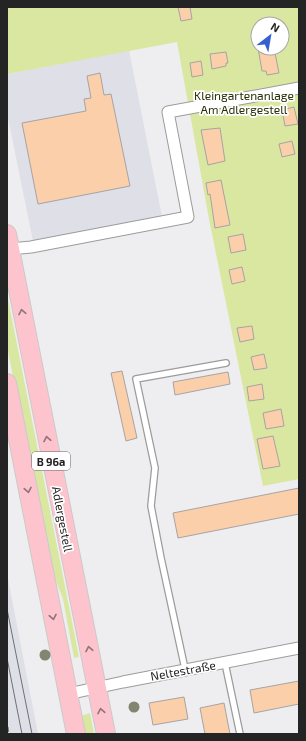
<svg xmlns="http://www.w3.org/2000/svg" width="306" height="741" font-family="'Exo 2',sans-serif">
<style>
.built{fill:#dedfe7}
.green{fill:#d9e7a0;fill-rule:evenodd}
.building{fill:#fccfab;stroke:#a5a4a4}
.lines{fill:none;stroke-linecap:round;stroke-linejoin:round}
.lane-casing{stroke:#9c9c9d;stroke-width:8}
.street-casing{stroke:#9c9c9d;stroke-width:13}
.primary-casing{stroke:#cacacb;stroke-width:20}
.lane{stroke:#fff;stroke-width:5.5}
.street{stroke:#fff;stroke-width:11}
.primary{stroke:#fdc4cd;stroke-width:18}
.tram{stroke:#717172;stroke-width:1}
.rail{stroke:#717172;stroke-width:3;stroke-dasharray:5 5;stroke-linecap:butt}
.tree{fill:#828570}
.oneway{stroke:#907479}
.labels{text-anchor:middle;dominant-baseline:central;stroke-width:3.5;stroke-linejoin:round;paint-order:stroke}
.shield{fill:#fff;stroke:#666;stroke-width:1}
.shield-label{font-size:11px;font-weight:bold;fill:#242425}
.park-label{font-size:12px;fill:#292f08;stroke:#fff}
.street-label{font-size:12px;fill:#242425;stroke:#fff}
</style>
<rect width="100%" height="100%" fill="#eeeef0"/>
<!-- built -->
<g class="built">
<path d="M129,50L162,217L33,241L7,113V74Z"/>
<path d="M7,574L38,734H7Z"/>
</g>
<!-- green -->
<g class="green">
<path d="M7,7H299V479L263,486L209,219L177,42L7,74ZM258,24H282V48H258Z"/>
<path d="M7,294L79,657L74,658L63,599L53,573L47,547L7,346Z"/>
<path d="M90,713L94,734H84L81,716Z"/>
</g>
<!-- building -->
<g class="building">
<path d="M178,7H190L192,19L181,21Z"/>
<path d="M258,48H274L279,73L267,75L266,71H262Z"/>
<path d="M226,52L228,63H226V66L212,69L210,54Z"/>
<path d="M201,61L203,75L192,77L190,63Z"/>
<path d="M100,73L104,95L111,94L130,186L38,204L22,123L86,111L84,99L91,98L87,76Z"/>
<path d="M294,107L298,124L285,126L282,110Z"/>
<path d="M220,128L225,161L208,165L201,130Z"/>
<path d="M292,141L295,154L282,157L279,144Z"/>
<path d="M221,180L230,225L215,228L210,194L208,195L206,183Z"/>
<path d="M243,234L246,250L231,253L228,237Z"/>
<path d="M242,267L245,281L232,284L229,270Z"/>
<path d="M252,326L254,339L240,342L237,328Z"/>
<path d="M264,354L267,368L254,370L251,357Z"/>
<path d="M122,371L137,438L126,441L111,373Z"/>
<path d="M228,372L230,384L175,395L173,382Z"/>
<path d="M262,384L264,399L249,401L247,387Z"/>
<path d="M281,409L284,426L266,429L263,413Z"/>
<path d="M273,436L280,466L263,469L257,439Z"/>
<path d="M299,488V514L178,538L173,513Z"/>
<path d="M299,681V704L254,713L250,690Z"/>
<path d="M184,697L188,719L153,725L149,703Z"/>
<path d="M224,703L230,734H205L200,708Z"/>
</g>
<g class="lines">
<!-- lane casing -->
<g class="lane-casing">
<g id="lane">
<path d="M225,663L240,734"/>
<path d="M185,669L161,558L151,506L155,468L136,379L226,363"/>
</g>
</g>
<!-- street casing -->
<g class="street-casing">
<g id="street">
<path d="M10,249L31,247L188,217L168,112L299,88"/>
<path d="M68,694L123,682L299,648"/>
</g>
</g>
<!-- primary casing -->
<g class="primary-casing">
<g id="primary">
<path d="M7,234L106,734"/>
<path d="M7,383L76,734"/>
</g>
</g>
<!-- lane -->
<use href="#lane" class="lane"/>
<!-- street -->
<use href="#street" class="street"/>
<!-- primary -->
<use href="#primary" class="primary"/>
<!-- tram -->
<g class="tram">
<path d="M7,609L32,734"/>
<path d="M7,658L22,734"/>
</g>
<!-- rail -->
<path class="rail" d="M7,727L8,734"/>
</g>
<!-- trees -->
<g class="tree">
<circle cx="45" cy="655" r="5.5"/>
<circle cx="134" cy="707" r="5.5"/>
</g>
<!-- one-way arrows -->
<defs><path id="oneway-chevron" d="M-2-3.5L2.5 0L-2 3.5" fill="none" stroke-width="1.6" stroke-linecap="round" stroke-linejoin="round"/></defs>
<g class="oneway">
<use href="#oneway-chevron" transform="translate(22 312) rotate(-101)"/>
<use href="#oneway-chevron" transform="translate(47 439) rotate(-101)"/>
<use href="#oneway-chevron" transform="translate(28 490) rotate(79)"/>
<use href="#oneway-chevron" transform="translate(53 617) rotate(79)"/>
<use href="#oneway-chevron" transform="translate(89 649) rotate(-101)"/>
<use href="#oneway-chevron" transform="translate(101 711) rotate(-101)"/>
</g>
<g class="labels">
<!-- shield labels -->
<rect class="shield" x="32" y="452" width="38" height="18" rx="3"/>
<g class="shield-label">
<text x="51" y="461">B 96a</text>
</g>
<!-- park labels -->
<g class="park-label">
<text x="244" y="95">Kleingartenanlage<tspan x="244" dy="14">Am Adlergestell</tspan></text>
</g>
<!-- street labels -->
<g class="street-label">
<text transform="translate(63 519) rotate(79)">Adlergestell</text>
<text transform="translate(183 670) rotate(-10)">Neltestraße</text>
</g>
</g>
<!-- border -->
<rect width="306" height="741" fill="none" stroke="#242425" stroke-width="16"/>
<!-- north arrow -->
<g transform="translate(270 36) rotate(31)"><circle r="19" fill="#ffffff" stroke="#a7a7a8"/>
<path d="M0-3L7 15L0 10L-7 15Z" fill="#3660d0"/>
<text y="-6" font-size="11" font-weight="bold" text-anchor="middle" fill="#242425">N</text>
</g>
</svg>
